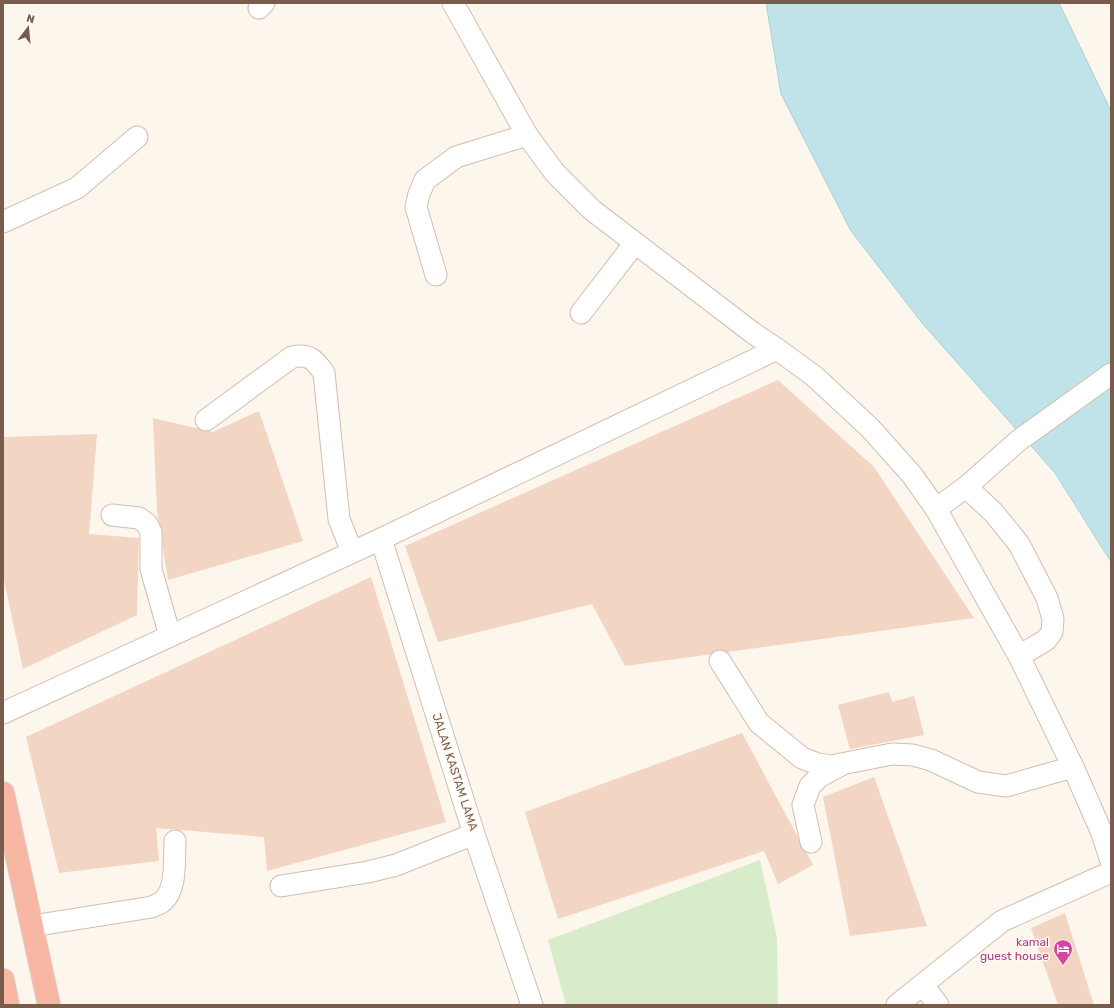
<svg xmlns="http://www.w3.org/2000/svg" width="1114" height="1008" font-family="Rubik,sans-serif">
<style>
.green{fill:#d8ecc9}
.water{fill:#bfe3e8;stroke:#a5d3da}
.building{fill:#f3d5c3}
.lines{fill:none;stroke-linecap:round;stroke-linejoin:round}
.minor-casing{stroke:#d1beb0;stroke-width:23}
.highway-casing{stroke:#dad1cd;stroke-width:24}
.minor{stroke:#fff;stroke-width:21}
.highway{stroke:#f7b7a3;stroke-width:22}
.labels{text-anchor:middle;dominant-baseline:central;stroke-width:3;stroke-linejoin:round;paint-order:stroke}
.street-label{font-size:12px;fill:#7a5c4d;stroke:#fffaf3}
.hotel-label{font-size:12px;fill:#b23c85;stroke:#fffaf3;text-anchor:end}
</style>
<rect width="100%" height="100%" fill="#fdf6ec"/>
<!-- green -->
<path class="green" d="M760,860L777,938L778,1005H566L548,940Z"/>
<!-- water -->
<path class="water" d="M766,3H1059L1111,111V562L1055,473L922,323L851,231L781,94Z"/>
<!-- building -->
<g class="building">
<path d="M778,380L874,467L974,618L625,666L592,604L438,642L405,546Z"/>
<path d="M259,411L303,541L168,580L157,511L153,418L213,432Z"/>
<path d="M97,434L89,534L139,538L137,615L23,669L3,576V437Z"/>
<path d="M371,577L446,822L267,871L264,837L156,828L159,861L59,873L26,737Z"/>
<path d="M889,692L892,702L914,696L924,735L850,749L838,705Z"/>
<path d="M742,733L813,865L778,884L764,851L558,919L525,812Z"/>
<path d="M874,777L927,926L850,936L823,797Z"/>
<path d="M1065,913L1094,1005H1058L1031,928Z"/>
</g>
<g class="lines">
<!-- minor casing -->
<g class="minor-casing">
<g id="minor">
<path d="M453,3L527,135L555,173L592,210L753,333L777,349L814,376L870,428L912,475L936,509L1019,656L1073,767L1102,833L1111,861"/>
<path d="M259,8L264,3"/>
<path d="M3,222L77,188L137,137"/>
<path d="M436,275L416,207L419,194L425,180L456,157L527,135"/>
<path d="M581,313L635,243"/>
<path d="M206,420L292,357C309,353 315,360 324,373L339,519L352,552"/>
<path d="M966,487L993,512L1019,544L1047,598L1053,619L1052,632L1046,640L1019,656"/>
<path d="M936,509L966,487L1018,441L1111,374"/>
<path d="M112,515L139,518L147,524L151,532V569L170,636"/>
<path d="M381,539L474,834L532,1005"/>
<path d="M720,661L759,723L802,758L818,764L831,766L892,754L913,755L931,760L978,782L1006,786L1073,767"/>
<path d="M3,713L381,539L777,349"/>
<path d="M811,842L803,805L810,786L819,777L841,765"/>
<path d="M281,886L368,872L396,865L474,834"/>
<path d="M32,926L152,907C155,905 160,904 163,901C177,890 174,858 175,841"/>
<path d="M923,985L938,1005"/>
<path d="M897,1005L1002,921L1111,872"/>
</g>
</g>
<!-- highway casing -->
<g class="highway-casing">
<g id="highway">
<path d="M3,793L49,1005"/>
<path d="M3,980L8,1005"/>
</g>
</g>
<!-- minor -->
<use href="#minor" class="minor"/>
<!-- highway -->
<use href="#highway" class="highway"/>
</g>
<!-- icons -->
<defs>
<g id="hotel-pin" transform="scale(1)"><path d="M0 17L-7.5 6A9.5 9.5 0 1 1 7.5 6Z" fill="#d1479c" stroke="#fffaf3"/><path d="M-6-4.5h1.5V1H6V5H4.5V3h-9V5H-6ZM-4 0a1.8 1.8 0 1 1 3.6 0ZM.5 0V-2.5h3Q6-2.5 6 0Z" fill="#fff"/></g>
</defs>
<g fill-rule="evenodd">
<use href="#hotel-pin" x="1063" y="949"/>
</g>
<g class="labels">
<!-- street labels -->
<g class="street-label">
<text transform="translate(455 772) rotate(72)">JALAN KASTAM LAMA</text>
</g>
<!-- hotel labels -->
<g class="hotel-label">
<text x="1049" y="942">kamal<tspan x="1049" dy="14">guest house</tspan></text>
</g>
</g>
<!-- border -->
<rect width="1114" height="1008" fill="none" stroke="#7a5c4d" stroke-width="8"/>
<!-- north arrow -->
<g transform="translate(28 28) rotate(16)" stroke="#fffaf3" stroke-width="3" paint-order="stroke">
<path d="M0-3L7 15L0 10L-7 15Z" fill="#7a5c4d"/>
<text y="-6" font-size="11" font-weight="bold" text-anchor="middle" fill="#7a5c4d">N</text>
</g>
</svg>
